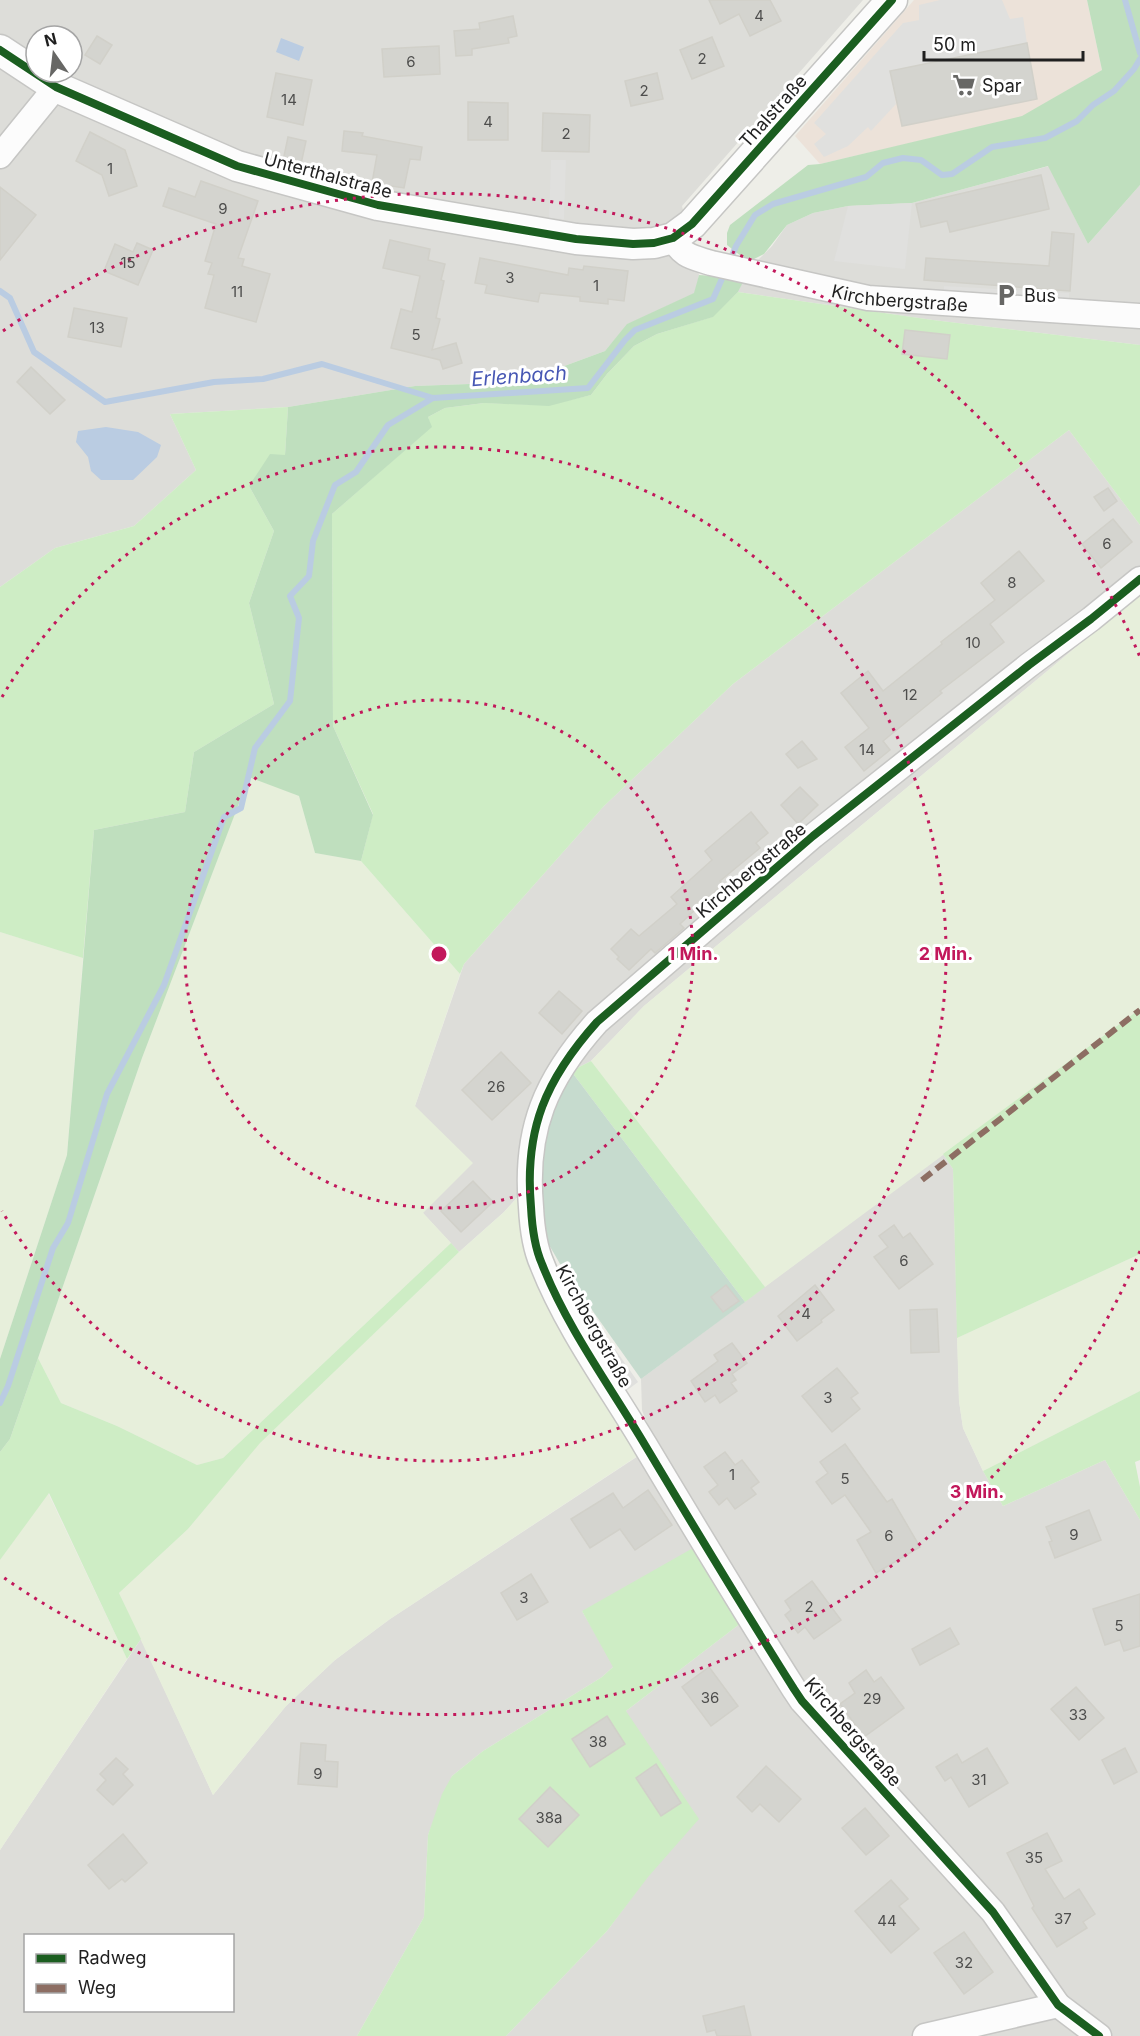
<svg xmlns="http://www.w3.org/2000/svg" width="1140" height="2036" font-family="Inter,sans-serif">
<style>
.residential{fill:#ddddd9;fill-rule:evenodd}
.commercial{fill:#ece2d9}
.farmland{fill:#e7efdb}
.grass{fill:#ceedc5}
.forest{fill:#bfdfbe}
.cemetery{fill:#c6dbce}
.parking{fill:#e0e0de}
.water{fill:#bacce2}
.lines{fill:none;stroke-linecap:round;stroke-linejoin:round}
.stream{stroke:#bacce2;stroke-width:6}
.building{fill:#d4d4cf;stroke:#d1d0c9;stroke-width:1.5}
.minor-casing{stroke:#c6c6c4;stroke-width:27}
.tertiary-casing{stroke:#c6c6c4;stroke-width:33}
.minor{stroke:#fcfcfc;stroke-width:24}
.tertiary{stroke:#fcfcfc;stroke-width:30}
.quiet{stroke:#8d6e63;stroke-width:6;stroke-dasharray:12 6;stroke-linecap:butt}
.cycleway-casing{stroke:#fff;stroke-width:11}
.cycleway{stroke:#1b5e20;stroke-width:8}
.ring{fill:none;stroke:#c2185b;stroke-width:3;stroke-dasharray:3 6}
.labels{text-anchor:middle;dominant-baseline:central;stroke-width:6;stroke-linejoin:round;paint-order:stroke}
.number-label{font-size:15px;fill:#4e4e4d}
.poi-label{font-size:18px;fill:#1f1f1f;stroke:#fff;text-anchor:start}
.street-label{font-size:18px;fill:#1f1f1f;stroke:#fff}
.water-label{font-size:20px;font-style:italic;fill:#4757b4;stroke:#fff}
.centre{fill:#c2185b;stroke:#fff;stroke-width:3}
.ring-label{font-size:18px;text-anchor:middle;font-weight:bold;fill:#c2185b;stroke:#fff;stroke-width:6;stroke-linejoin:round;paint-order:stroke}
</style>
<rect width="100%" height="100%" fill="#eeeee8"/>
<!-- residential -->
<g class="residential">
<path d="M0,0H863L682,206L699,275L695,293L628,324L605,351L521,382L415,386L288,407L170,414L196,470L134,526L55,548L0,587ZM36,36H72V72H36Z"/>
<path d="M1049,166L1088,244L1140,185V345L933,320L738,292L747,271L772,246L787,225L813,213L848,206L912,203Z"/>
<path d="M1069,430L1140,525V594L644,1006L591,1061L571,1071L532,1181L504,1212L459,1252L423,1213L415,1106L464,964L604,806L733,684Z"/>
<path d="M943,1154L953,1169L959,1401L963,1428L983,1471L1003,1506L1105,1460L1140,1520V2036H506L607,1931L647,1877L626,1711L741,1623L582,1611L614,1666L602,1677L483,1751L452,1776L428,1835L424,1917L357,2036H0V1850L141,1639L213,1795L286,1706L335,1660L390,1619L655,1445L642,1410L641,1379ZM26,1936H232V2010H26Z"/>
</g>
<!-- commercial -->
<path class="commercial" d="M914,0H1087L1102,70L1022,117L820,164L795,136Z"/>
<!-- farmland -->
<g class="farmland">
<path d="M1140,594V1009L765,1287L670,1167L591,1061L644,1006Z"/>
<path d="M249,776L299,796L315,853L361,861L460,974L415,1106L473,1163L423,1213L451,1243L223,1458L197,1465L117,1426L61,1403L38,1358L142,1058Z"/>
<path d="M0,932L83,958L67,1155L0,1359Z"/>
<path d="M520,1195L642,1453L390,1619L335,1660L286,1706L213,1795L119,1593L188,1529L259,1443L459,1252L504,1212Z"/>
<path d="M1140,1254V1391L983,1471L963,1428L959,1401L957,1338Z"/>
<path d="M48,1493L127,1659L0,1850V1560Z"/>
</g>
<!-- grass -->
<g class="grass">
<path d="M738,292L933,320L1140,345V525L1069,430L733,684L604,806L464,964L460,974L361,861L373,814L333,726L332,514L431,427L428,417L445,408L484,403L549,405L591,395L607,374L634,346L657,334L712,317Z"/>
<path d="M288,407L285,455L249,486L274,531L249,603L274,704L194,752L185,812L94,830L83,958L0,932V587L55,548L134,526L196,470L170,414Z"/>
<path d="M1140,1009V1254L957,1338L953,1169L943,1154Z"/>
<path d="M591,1061L765,1287L745,1302L571,1071Z"/>
<path d="M451,1243L459,1252L260,1443L188,1529L119,1593L141,1639L127,1659L49,1493L0,1560V1452L10,1439L38,1358L61,1403L117,1426L197,1465L223,1458Z"/>
<path d="M1140,1391V1460L1135,1462L1140,1487V1520L1105,1460L1003,1506L983,1471Z"/>
<path d="M693,1548L741,1623L626,1711L699,1819L648,1877L607,1931L506,2036H357L424,1917L428,1835L442,1794L452,1776L483,1751L602,1677L613,1667L582,1611Z"/>
</g>
<!-- forest -->
<g class="forest">
<path d="M1087,0H1140V185L1088,244L1048,166L912,203L848,206L813,213L787,225L764,254L750,261L741,256L727,245V233L730,225L808,165L820,164L1022,116L1102,70Z"/>
<path d="M699,275L745,278L738,292L713,317L657,334L634,346L607,374L591,395L549,406L484,403L445,408L428,417L432,427L332,514L333,726L373,815L361,861L315,853L299,796L249,777L142,1058L10,1439L0,1452V1359L67,1155L94,830L185,812L194,752L274,704L249,603L274,531L249,486L270,454L285,455L288,407L415,386L521,382L605,351L627,324L694,293Z"/>
</g>
<!-- cemetery -->
<path class="cemetery" d="M571,1071L745,1302L641,1379L563,1269L541,1231L532,1181L544,1118Z"/>
<!-- parking -->
<g class="parking">
<path d="M940,0H1002L1010,19L1023,17L1027,43L891,71L896,104L871,131L868,127L848,146L824,157L814,144L826,134L814,123L903,23L919,20V5Z"/>
<path d="M551,160H566L564,219L549,218Z"/>
<path d="M912,203L905,269L834,261L848,206Z"/>
<path d="M944,286L1069,293V306L943,298Z"/>
<path d="M554,1262L638,1382L617,1398L573,1327Z"/>
</g>
<!-- water -->
<g class="water">
<path d="M281,38L304,47L299,61L276,52Z"/>
<path d="M106,427L138,432L161,445L157,457L133,480H101L91,471L88,457L76,442L78,431Z"/>
</g>
<g class="lines">
<!-- stream -->
<g class="stream">
<path d="M1125,0L1140,53"/>
<path d="M729,263L736,246L755,215L773,204L866,177L883,163L903,158L921,160L942,175L952,174L992,147L1045,138L1077,121L1093,105L1114,91L1134,69L1140,59"/>
<path d="M0,291L10,298L34,352L105,402L214,382L263,379L322,364L433,398L588,388L625,340L635,330L713,299L725,272"/>
<path d="M0,1403L8,1386L53,1248L68,1223L107,1094L164,985L224,817L241,808L255,748L290,701L299,618L290,596L309,576L313,541L335,485L356,472L388,425L433,398"/>
</g>
</g>
<!-- building -->
<g class="building">
<path d="M709,0H770L781,21L750,36L739,14L720,24Z"/>
<path d="M513,16L517,36L508,38L509,43L472,49V55L456,56L454,31L480,29L479,23Z"/>
<path d="M97,36L112,45L100,64L85,55Z"/>
<path d="M712,37L724,66L692,79L680,50Z"/>
<path d="M1027,43L1037,99L902,126L890,71Z"/>
<path d="M439,46L440,74L384,77L382,49Z"/>
<path d="M276,73L312,80L303,125L267,117Z"/>
<path d="M657,73L663,99L631,106L625,81Z"/>
<path d="M468,102L508,103V140H468Z"/>
<path d="M543,113L590,115L589,152L542,151Z"/>
<path d="M344,131L363,133L362,136L422,147L420,160L410,159L404,188L372,183L377,155L342,151Z"/>
<path d="M90,132L125,150L137,186L109,196L102,175L76,161Z"/>
<path d="M288,137L306,141L301,164L283,161Z"/>
<path d="M1041,175L1049,209L950,232L947,221L921,227L916,204Z"/>
<path d="M201,181L258,201L238,258L244,259L242,266L270,274L256,322L205,308L214,275L208,274L212,263L205,261L216,224L163,206L169,188L195,197Z"/>
<path d="M0,187L36,215L0,260Z"/>
<path d="M1052,232L1074,234L1070,291L924,280L926,258L1049,266Z"/>
<path d="M390,240L430,249L428,260L445,264L441,280L444,281L436,318L440,319L432,350L456,343L462,363L443,369L440,360L391,348L401,309L412,312L420,276L383,268Z"/>
<path d="M137,243L153,250L138,285L104,271L115,244L133,252Z"/>
<path d="M480,258L568,275L569,268L583,270L584,266L628,271L624,301L608,299V304L580,301V297L540,293L538,302L485,293L487,285L475,283Z"/>
<path d="M74,308L127,318L121,347L68,337Z"/>
<path d="M905,330L950,335L947,359L902,354Z"/>
<path d="M31,367L65,400L50,414L17,382Z"/>
<path d="M1108,488L1117,501L1104,511L1094,497Z"/>
<path d="M1113,519L1132,542L1101,568L1082,544Z"/>
<path d="M1019,551L1044,581L990,624L1004,642L940,691L942,693L883,741L890,750L864,771L845,747L869,728L841,693L868,671L883,691L942,644L941,642L995,600L981,583Z"/>
<path d="M802,741L817,759L798,768L786,754Z"/>
<path d="M800,787L818,805L798,824L781,805Z"/>
<path d="M751,812L768,833L756,843L760,848L720,881L723,884L680,924L684,928L655,953L651,949L629,970L617,959L619,957L611,949L631,929L639,936L677,904L671,897L712,860L705,851Z"/>
<path d="M559,991L582,1011L562,1034L539,1013Z"/>
<path d="M501,1052L531,1083L492,1120L462,1090Z"/>
<path d="M473,1181L493,1202L461,1232L441,1211Z"/>
<path d="M894,1225L903,1238L910,1233L933,1264L899,1289L874,1257L888,1247L879,1236Z"/>
<path d="M726,1285L739,1301L723,1312L711,1297Z"/>
<path d="M815,1285L834,1310L821,1320L822,1322L797,1341L778,1316Z"/>
<path d="M937,1309L939,1352L911,1353L910,1310Z"/>
<path d="M732,1343L747,1363L732,1374L736,1380L731,1383L737,1391L720,1403L715,1395L705,1402L691,1381L718,1361L714,1355Z"/>
<path d="M837,1368L858,1393L851,1398L860,1409L832,1432L802,1396Z"/>
<path d="M845,1444L887,1502L892,1499L920,1547L876,1573L857,1540L871,1532L845,1495L832,1504L816,1482L828,1473L820,1462Z"/>
<path d="M725,1452L735,1465L742,1460L759,1482L751,1488L756,1494L735,1509L727,1498L719,1505L709,1492L718,1485L704,1467Z"/>
<path d="M648,1490L672,1525L635,1550L620,1529L590,1548L571,1519L613,1493L623,1508Z"/>
<path d="M1089,1510L1101,1540L1055,1558L1049,1542L1052,1541L1046,1527Z"/>
<path d="M531,1574L548,1602L517,1620L501,1593Z"/>
<path d="M812,1581L841,1620L814,1639L805,1627L798,1633L785,1615L791,1610L785,1601Z"/>
<path d="M1140,1594V1646L1124,1651L1120,1640L1105,1645L1093,1609Z"/>
<path d="M950,1628L959,1644L920,1665L912,1649Z"/>
<path d="M709,1667L738,1706L711,1726L682,1687Z"/>
<path d="M866,1670L874,1682L881,1677L904,1708L864,1737L840,1704L855,1693L849,1683Z"/>
<path d="M1076,1687L1104,1718L1079,1740L1051,1709Z"/>
<path d="M607,1716L625,1744L590,1767L572,1739Z"/>
<path d="M301,1743L326,1745L325,1761L338,1762L337,1787L298,1784Z"/>
<path d="M987,1748L1008,1783L969,1807L951,1777L945,1781L936,1767L957,1754L962,1763Z"/>
<path d="M1125,1748L1137,1772L1114,1784L1102,1760Z"/>
<path d="M116,1758L128,1769L123,1774L133,1785L113,1805L97,1790L106,1780L100,1774Z"/>
<path d="M656,1764L681,1803L661,1816L636,1778Z"/>
<path d="M766,1766L801,1799L779,1822L760,1804L752,1812L737,1797Z"/>
<path d="M550,1787L579,1815L548,1847L519,1819Z"/>
<path d="M865,1808L889,1836L866,1855L842,1828Z"/>
<path d="M1047,1833L1062,1861L1045,1869L1064,1899L1079,1889L1095,1914L1083,1922L1087,1928L1057,1947L1032,1908L1034,1906L1007,1853Z"/>
<path d="M123,1834L147,1863L125,1882L122,1879L109,1889L88,1865Z"/>
<path d="M891,1880L908,1899L899,1906L919,1929L891,1953L855,1911Z"/>
<path d="M964,1932L993,1972L964,1994L934,1953Z"/>
<path d="M744,2006L751,2036H717L715,2030L707,2032L703,2016Z"/>
</g>
<g class="lines">
<!-- minor casing -->
<g class="minor-casing">
<g id="minor">
<path d="M0,156L56,87"/>
<path id="s1" d="M673,238C682,257 693,257 711,263L868,298L1140,316"/>
<path d="M925,2036L1058,2005"/>
<path d="M1099,2036L1058,2005L993,1912L802,1701L794,1689C743,1608 694,1527 645,1445C610,1386 567,1328 542,1264C534,1246 532,1227 531,1207C524,1129 546,1079 597,1022L813,836L1029,665L1091,619L1140,579"/>
</g>
</g>
<!-- tertiary casing -->
<g class="tertiary-casing">
<path id="tertiary" d="M0,50L56,87L237,166L378,205L576,239L633,244L654,243L673,238L692,224L892,0"/>
</g>
<!-- minor -->
<use href="#minor" class="minor"/>
<!-- tertiary -->
<use href="#tertiary" class="tertiary"/>
<!-- quiet -->
<path class="quiet" d="M922,1180L1140,1010"/>
<!-- cycleway casing -->
<g class="cycleway-casing">
<g id="cycleway">
<path d="M0,50L56,87L237,166L378,205L576,239L633,244L654,243L673,238L692,224L892,0"/>
<path d="M1099,2036L1058,2005L993,1912L802,1701L794,1689C743,1608 694,1527 645,1445C610,1386 567,1328 542,1264C534,1246 532,1227 531,1207C524,1129 546,1079 597,1022L813,836L1029,665L1091,619L1140,579"/>
</g>
</g>
<!-- cycleway -->
<use href="#cycleway" class="cycleway"/>
</g>
<!-- distance rings -->
<g class="ring">
<circle cx="439" cy="954" r="254"/>
<path d="M2 697A507 507 0 1 1 2 1211"/>
<path d="M1140 1251A761 761 0 0 1 3 1577M3 331A761 761 0 0 1 1140 657"/>
</g>
<!-- icons -->
<defs>
<g id="supermarket-bare" transform="scale(1.8)"><path d="M-6-5.5h2.5l.6 2H6L4.5 2H-2.5L-4.4-4H-6ZM-1.5 3.2a1.3 1.3 0 1 0 .1 0ZM3 3.2a1.3 1.3 0 1 0 .1 0Z" fill="#676765" stroke="#fff" stroke-width="2.5" paint-order="stroke"/></g>
<g id="parking-bare" transform="scale(1.8)"><path d="M-3.5-5.5H1a3.5 3.5 0 0 1 0 7H-1V5.5H-3.5ZM-1-3.4V-.6H.8a1.4 1.4 0 0 0 0-2.8Z" fill="#676765" stroke="#fff" stroke-width="2.5" paint-order="stroke"/></g>
</defs>
<g fill-rule="evenodd">
<use href="#supermarket-bare" x="964" y="85"/>
<use href="#parking-bare" x="1006" y="295"/>
</g>
<g class="labels">
<!-- number labels -->
<g class="number-label">
<text x="759" y="15">4</text>
<text x="702" y="58">2</text>
<text x="411" y="61">6</text>
<text x="644" y="90">2</text>
<text x="289" y="99">14</text>
<text x="488" y="121">4</text>
<text x="566" y="133">2</text>
<text x="110" y="168">1</text>
<text x="223" y="208">9</text>
<text x="128" y="262">15</text>
<text x="510" y="277">3</text>
<text x="596" y="285">1</text>
<text x="237" y="291">11</text>
<text x="97" y="327">13</text>
<text x="416" y="334">5</text>
<text x="1107" y="543">6</text>
<text x="1012" y="582">8</text>
<text x="973" y="642">10</text>
<text x="910" y="694">12</text>
<text x="867" y="749">14</text>
<text x="496" y="1086">26</text>
<text x="904" y="1260">6</text>
<text x="806" y="1313">4</text>
<text x="828" y="1397">3</text>
<text x="732" y="1474">1</text>
<text x="845" y="1478">5</text>
<text x="1074" y="1534">9</text>
<text x="889" y="1535">6</text>
<text x="524" y="1597">3</text>
<text x="809" y="1606">2</text>
<text x="1119" y="1625">5</text>
<text x="710" y="1697">36</text>
<text x="872" y="1698">29</text>
<text x="1078" y="1714">33</text>
<text x="598" y="1741">38</text>
<text x="318" y="1773">9</text>
<text x="979" y="1779">31</text>
<text x="549" y="1817">38a</text>
<text x="1034" y="1857">35</text>
<text x="1063" y="1918">37</text>
<text x="887" y="1920">44</text>
<text x="964" y="1962">32</text>
</g>
<!-- poi labels -->
<g class="poi-label">
<text x="982" y="85">Spar</text>
<text x="1024" y="295">Bus</text>
</g>
<!-- street labels -->
<g class="street-label">
<text transform="translate(773 111) rotate(-48)">Thalstraße</text>
<text transform="translate(328 175) rotate(15)">Unterthalstraße</text>
<text stroke="none"><textPath href="#s1" startOffset="240">Kirchbergstraße</textPath></text>
<text transform="translate(751 870) rotate(-40)">Kirchbergstraße</text>
<text transform="translate(594 1326) rotate(61)">Kirchbergstraße</text>
<text transform="translate(853 1732) rotate(49)">Kirchbergstraße</text>
</g>
<!-- water labels -->
<g class="water-label">
<text transform="translate(519 376) rotate(-4)">Erlenbach</text>
</g>
</g>
<circle cx="439" cy="954" r="9" class="centre"/>
<g class="ring-label">
<text x="693" y="960">1 Min.</text>
<text x="946" y="960">2 Min.</text>
<text x="977" y="1498">3 Min.</text>
</g>
<!-- legend -->
<rect x="24" y="1934" width="210" height="78" fill="#ffffff" stroke="#a5a5a5" stroke-width="1.5"/>
<rect x="36" y="1954" width="30" height="9" fill="#1b5e20" stroke="#a5a5a5" stroke-width="1.5"/>
<text x="78" y="1964" font-size="18" fill="#1f1f1f">Radweg</text>
<rect x="36" y="1984" width="30" height="9" fill="#8d6e63" stroke="#a5a5a5" stroke-width="1.5"/>
<text x="78" y="1994" font-size="18" fill="#1f1f1f">Weg</text>
<!-- north arrow -->
<g transform="translate(54 54) rotate(346)"><circle r="28" fill="#ffffff" stroke="#a5a5a5" stroke-width="1.5"/>
<path d="M0-4.5L10 22L0 15L-10 22Z" fill="#676765"/>
<text y="-9" font-size="16" font-weight="bold" text-anchor="middle" fill="#1f1f1f">N</text>
</g>
<!-- scale -->
<path d="M924 51v9h159v-9" fill="none" stroke="#1f1f1f" stroke-width="3"/>
<text x="933" y="51" font-size="18" fill="#1f1f1f" stroke="#ffffff" stroke-width="4.5" paint-order="stroke">50 m</text>
</svg>
